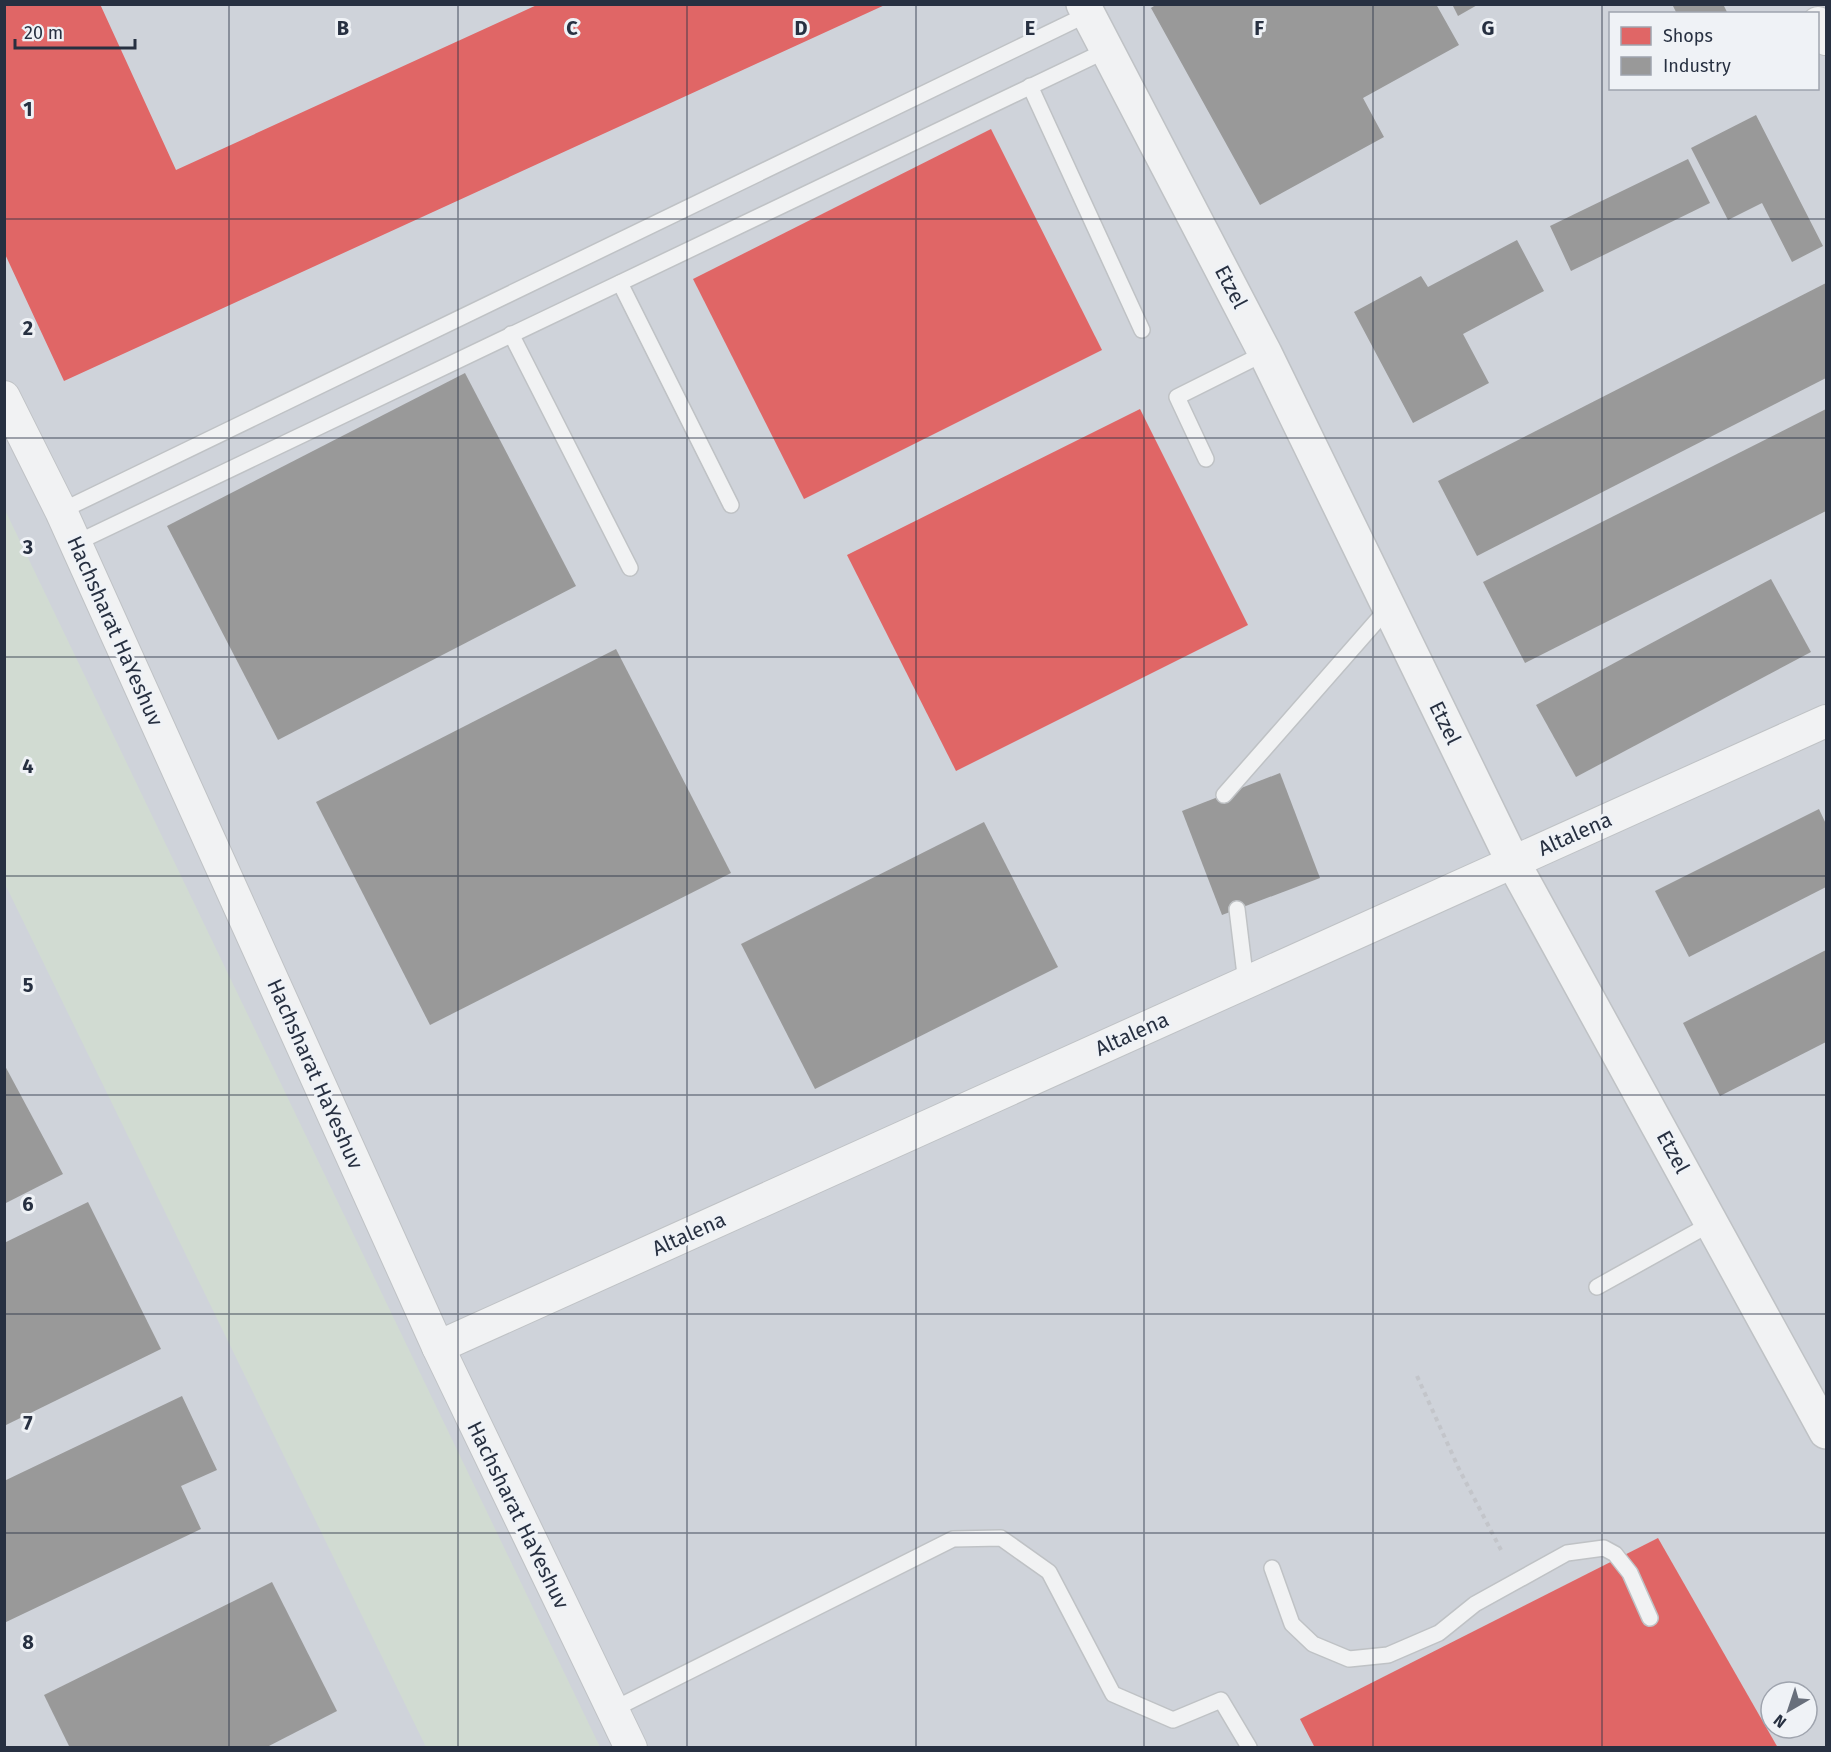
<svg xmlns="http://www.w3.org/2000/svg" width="1831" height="1752" font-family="'Fira Sans',sans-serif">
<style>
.built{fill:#cfd3da;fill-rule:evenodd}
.green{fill:#d1dbd2}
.shops{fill:#e06666}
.industry{fill:#999}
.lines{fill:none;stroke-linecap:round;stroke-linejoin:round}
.service-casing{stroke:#bfc2c5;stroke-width:18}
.minor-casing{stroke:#bfc2c5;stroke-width:34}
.tertiary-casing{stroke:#bfc2c5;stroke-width:36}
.path{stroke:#c3c5ca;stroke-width:4;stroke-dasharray:4.5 4.5;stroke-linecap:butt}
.service{stroke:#f1f2f3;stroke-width:15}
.minor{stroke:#f1f2f3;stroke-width:32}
.tertiary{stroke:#f1f2f3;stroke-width:33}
.grid{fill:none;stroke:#273041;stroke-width:1.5;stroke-opacity:0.55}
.labels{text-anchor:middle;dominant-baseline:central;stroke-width:6;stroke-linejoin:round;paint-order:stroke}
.street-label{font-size:21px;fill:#273041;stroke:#eff2f6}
.grid-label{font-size:20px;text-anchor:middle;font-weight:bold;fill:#273041;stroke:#eff2f6;stroke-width:6;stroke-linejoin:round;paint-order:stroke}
</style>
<rect width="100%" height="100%" fill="#e1e4e7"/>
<!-- built -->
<path class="built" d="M5,5H1826V1747H5ZM1610,14H1818V88H1610ZM1771,1692H1807V1728H1771Z"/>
<!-- green -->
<path class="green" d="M4,510H5L600,1747H426L5,884Z"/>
<!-- shops -->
<g class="shops">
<path d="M4,4H100L176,170L539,4H887L64,381L4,252Z"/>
<path d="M991,129L1102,350L804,499L693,279Z"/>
<path d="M1140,409L1248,625L956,771L847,555Z"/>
<path d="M1658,1538L1778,1748H1315L1300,1719Z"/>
</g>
<!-- industry -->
<g class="industry">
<path d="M1157,4H1436L1459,45L1363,98L1384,137L1260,205L1151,8Z"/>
<path d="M1452,4H1479L1458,16Z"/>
<path d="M1672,4H1723L1728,14H1677Z"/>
<path d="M1756,115L1823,246L1792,262L1762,203L1728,220L1691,148Z"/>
<path d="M1688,159L1710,203L1571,271L1550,226Z"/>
<path d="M1517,240L1544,291L1463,334L1489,383L1413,423L1354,312L1421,276L1428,287Z"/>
<path d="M1826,283V378L1477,556L1438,481Z"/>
<path d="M465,373L576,586L278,740L167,526Z"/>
<path d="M1826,409V511L1525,663L1483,582Z"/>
<path d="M1771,579L1811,652L1576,777L1536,705Z"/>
<path d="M616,649L731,873L430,1025L316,802Z"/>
<path d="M1280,773L1320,878L1222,915L1182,811Z"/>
<path d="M1819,809L1826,824V887L1689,957L1655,891Z"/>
<path d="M984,822L1058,967L815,1089L741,944Z"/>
<path d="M1826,950V1042L1720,1096L1683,1023Z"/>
<path d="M4,1064L63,1174L4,1204Z"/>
<path d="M88,1202L161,1349L4,1426V1243Z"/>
<path d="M182,1396L217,1470L181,1486L201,1529L4,1623V1481Z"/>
<path d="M272,1582L337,1711L265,1748H70L44,1695Z"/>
</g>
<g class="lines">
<!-- service casing -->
<g class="service-casing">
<g id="service">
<path d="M1030,86L1142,330"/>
<path d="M620,283L731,505"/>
<path d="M511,334L630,568"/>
<path d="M1206,459L1177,397L1265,353"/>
<path d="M61,511L1088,14"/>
<path d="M76,543L1107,50"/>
<path d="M1224,795L1388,608"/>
<path d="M1237,909L1246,983"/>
<path d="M1597,1287L1712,1223"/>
<path d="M1272,1568L1292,1624L1313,1644L1349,1659L1388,1655L1439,1633L1475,1604L1567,1553L1604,1548L1615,1554L1630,1573L1650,1618"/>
<path d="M612,1710L953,1539L1001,1538L1049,1572L1113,1694L1173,1720L1221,1700L1249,1747"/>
</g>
</g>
<!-- minor casing -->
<g class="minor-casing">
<g id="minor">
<path d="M1818,23L1826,39"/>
<path d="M4,397L61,511L438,1347L631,1748"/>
<path d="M438,1347L1826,721"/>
</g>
</g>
<!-- tertiary casing -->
<g class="tertiary-casing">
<path id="tertiary" d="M1083,4L1265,353L1513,862L1826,1432"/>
</g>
<!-- path -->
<path class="path" d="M1417,1376L1459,1469L1501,1550"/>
<!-- service -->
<use href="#service" class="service"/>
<!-- minor -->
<use href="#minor" class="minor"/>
<!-- tertiary -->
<use href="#tertiary" class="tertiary"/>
</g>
<!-- grid -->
<path class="grid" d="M229,4V1748M458,4V1748M687,4V1748M916,4V1748M1144,4V1748M1373,4V1748M1602,4V1748M4,219H1826M4,438H1826M4,657H1826M4,876H1826M4,1095H1826M4,1314H1826M4,1533H1826"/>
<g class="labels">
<!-- street labels -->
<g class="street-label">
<text transform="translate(1231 287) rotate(62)">Etzel</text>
<text transform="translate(115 631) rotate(66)">Hachsharat HaYeshuv</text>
<text transform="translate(1445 723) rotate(64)">Etzel</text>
<text transform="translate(1575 834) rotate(-24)">Altalena</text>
<text transform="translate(1132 1034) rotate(-24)">Altalena</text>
<text transform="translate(315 1074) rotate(66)">Hachsharat HaYeshuv</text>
<text transform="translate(1673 1152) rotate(61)">Etzel</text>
<text transform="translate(689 1234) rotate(-24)">Altalena</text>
<text transform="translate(518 1515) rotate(64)">Hachsharat HaYeshuv</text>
</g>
</g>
<g class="grid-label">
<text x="343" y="35">B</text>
<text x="572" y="35">C</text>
<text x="801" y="35">D</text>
<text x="1030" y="35">E</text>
<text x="1259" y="35">F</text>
<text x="1488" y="35">G</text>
<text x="28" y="116">1</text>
<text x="28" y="335">2</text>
<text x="28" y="554">3</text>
<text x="28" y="773">4</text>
<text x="28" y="992">5</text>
<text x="28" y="1211">6</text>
<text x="28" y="1430">7</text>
<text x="28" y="1649">8</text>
</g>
<!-- border -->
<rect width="1831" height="1752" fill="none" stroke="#273041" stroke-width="12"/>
<!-- legend -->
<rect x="1609" y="12" width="210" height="78" fill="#eff2f6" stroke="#9fa4ae" stroke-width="1.5"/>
<rect x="1621" y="27" width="30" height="18" fill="#e06666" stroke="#9fa4ae" stroke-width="1.5"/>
<text x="1663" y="42" font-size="18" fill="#273041">Shops</text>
<rect x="1621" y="57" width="30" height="18" fill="#999999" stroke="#9fa4ae" stroke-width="1.5"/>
<text x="1663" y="72" font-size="18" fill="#273041">Industry</text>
<!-- north arrow -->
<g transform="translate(1789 1710) rotate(219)"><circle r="28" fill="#eff2f6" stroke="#9fa4ae" stroke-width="1.5"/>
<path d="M0-4.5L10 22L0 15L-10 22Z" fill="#686f7b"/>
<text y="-9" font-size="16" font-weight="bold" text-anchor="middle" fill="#273041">N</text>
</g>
<!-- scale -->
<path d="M15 39v9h120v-9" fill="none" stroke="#273041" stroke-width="3"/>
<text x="24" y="39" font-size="18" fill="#273041" stroke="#eff2f6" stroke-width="4.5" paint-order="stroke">20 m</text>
</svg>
